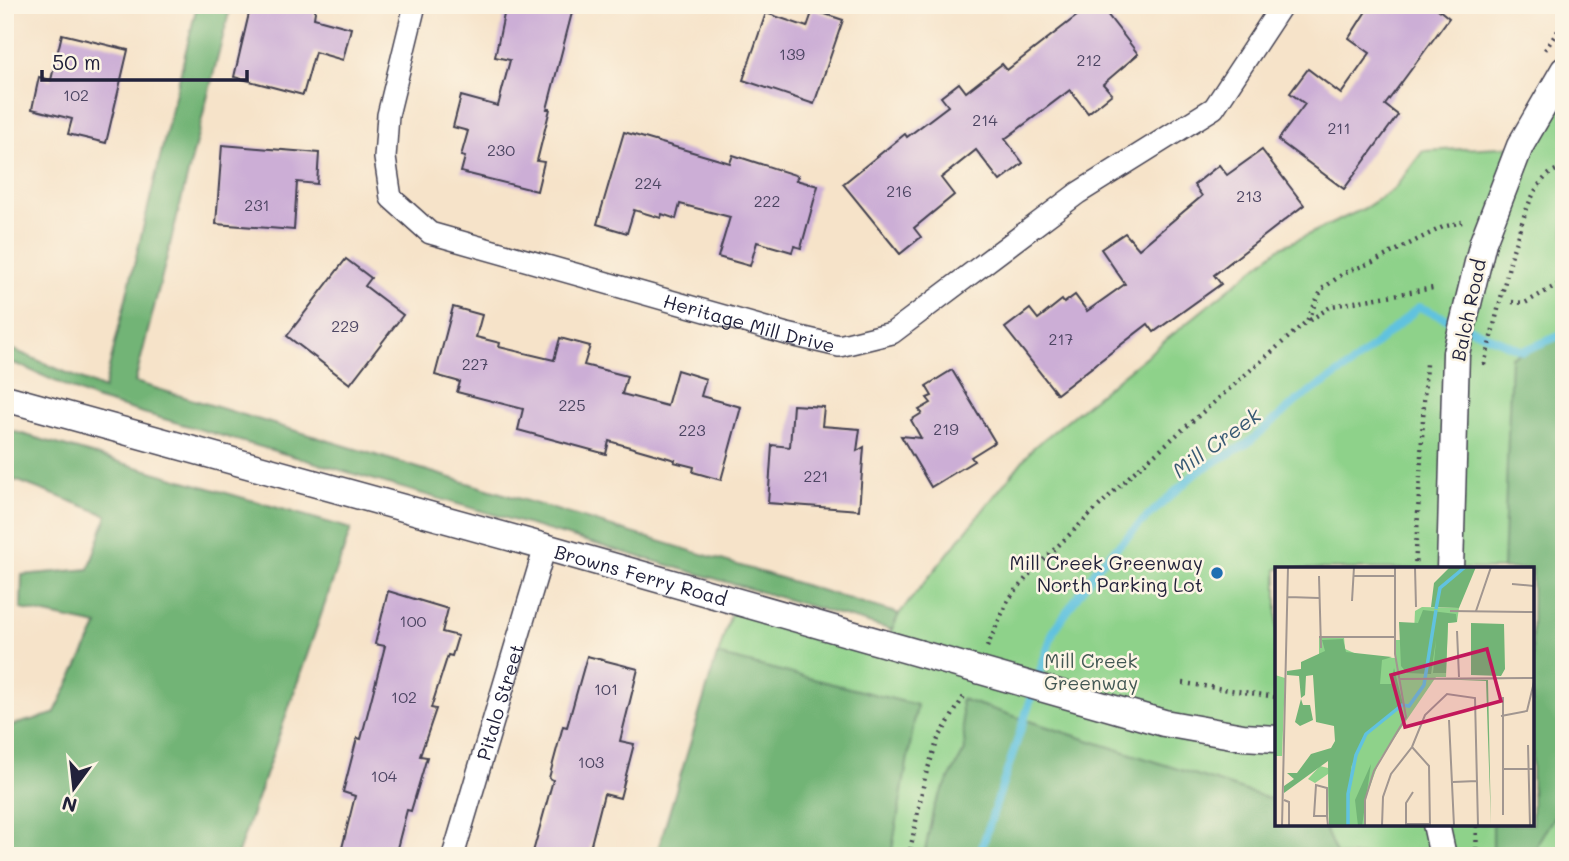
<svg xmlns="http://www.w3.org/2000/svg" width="1569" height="861" font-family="Mali,sans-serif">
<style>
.green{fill:#8ed28a;stroke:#587a62;stroke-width:2;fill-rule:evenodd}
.forest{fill:#72b476;stroke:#4a6b58;stroke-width:2}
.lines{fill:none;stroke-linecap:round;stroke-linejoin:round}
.stream{stroke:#61c2df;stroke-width:8}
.building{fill:#ccaed6}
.minor-casing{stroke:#423f50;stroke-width:24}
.tertiary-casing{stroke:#423f50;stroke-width:29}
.path{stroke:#423f50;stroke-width:4.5;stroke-dasharray:2 5;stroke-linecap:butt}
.minor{stroke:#fff;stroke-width:21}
.tertiary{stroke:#fff;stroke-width:26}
.tertiary-bridge-casing{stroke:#423f50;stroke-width:29;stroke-linecap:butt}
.path-bridge{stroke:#423f50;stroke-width:4.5;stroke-dasharray:2 5;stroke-linecap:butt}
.tertiary-bridge{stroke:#fff;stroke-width:26}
.poi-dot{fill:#1f6fb2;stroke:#fcf5e5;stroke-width:2.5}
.labels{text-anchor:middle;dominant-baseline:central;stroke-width:5;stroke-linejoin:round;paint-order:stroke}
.number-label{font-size:16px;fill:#4c4562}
.street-label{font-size:19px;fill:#22223b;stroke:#fcf5e5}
.poi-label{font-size:19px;fill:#22223b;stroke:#fcf5e5;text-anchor:end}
.park-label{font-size:19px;fill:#425753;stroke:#fcf5e5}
.water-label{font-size:21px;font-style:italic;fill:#385a74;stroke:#fcf5e5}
.inset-river{fill:none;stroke:#61c2df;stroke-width:3.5}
.inset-road{fill:none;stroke:#a19690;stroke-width:2}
.view{fill:#c2185b;fill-opacity:0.15;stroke:#c2185b;stroke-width:3.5}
.inset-edge{fill:none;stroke:#22223b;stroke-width:3.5}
</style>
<rect width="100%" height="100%" fill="#fcf5e5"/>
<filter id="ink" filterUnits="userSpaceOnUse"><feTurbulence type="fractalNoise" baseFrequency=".0143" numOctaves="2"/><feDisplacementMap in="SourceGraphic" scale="14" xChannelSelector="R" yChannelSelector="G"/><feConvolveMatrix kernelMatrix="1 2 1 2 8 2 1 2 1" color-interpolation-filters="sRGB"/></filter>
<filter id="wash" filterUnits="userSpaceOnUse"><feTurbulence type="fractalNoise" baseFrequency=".00686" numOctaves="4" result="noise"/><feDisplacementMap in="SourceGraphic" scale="28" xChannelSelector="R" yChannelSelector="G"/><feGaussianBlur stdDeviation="1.57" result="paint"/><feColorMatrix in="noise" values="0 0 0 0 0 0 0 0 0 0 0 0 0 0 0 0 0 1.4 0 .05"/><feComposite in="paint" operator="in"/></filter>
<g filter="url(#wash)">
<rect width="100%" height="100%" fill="#f6e3c9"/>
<!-- green -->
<path class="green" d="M1564,70V856H656L735,600L885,643L899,614L1033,448L1279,248L1365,208L1394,189L1423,151L1520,146ZM1277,569H1532V824H1277Z"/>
<!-- forest -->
<g class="forest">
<path d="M197,5H231L135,382L899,614L892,630L95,399L19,365L5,361V346L104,389Z"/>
<path d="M1564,335V801L1540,839L1533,856H1493V824H1532V569H1503L1511,357Z"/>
<path d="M5,429L351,529L237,856H5V727L54,714L98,625L21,609L22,575L89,569L107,515L18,481L5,479Z"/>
<path d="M717,655L917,705L891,856H656Z"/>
<path d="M961,699L1277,801V824H1323L1337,856H924L934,806L965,750Z"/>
</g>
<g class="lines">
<!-- stream -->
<path class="stream" d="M979,856L1053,632L1099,565L1145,519L1197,472L1248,443L1298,400L1350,366L1419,307L1523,351L1564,334"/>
</g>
<g id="blocks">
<!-- building -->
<g class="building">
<path d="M251,5H316L314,18L351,28L343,60L315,52L303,95L234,77Z"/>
<path d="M506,5H574L547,109H550L537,161L544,162L537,191L461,172L465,157L461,156L468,131L453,127L461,96L498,106L510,60L495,57Z"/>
<path d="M1091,5H1100L1138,54L1103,84L1112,94L1088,113L1070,90L1005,139L1023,163L1000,181L976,150L941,178L954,195L914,228L921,237L900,254L843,184L905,134L907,137L948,106L941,97L959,83L966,92L1002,64L1007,70Z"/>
<path d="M1370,5H1433L1449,18L1385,105L1398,115L1344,189L1278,140L1305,104L1290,93L1308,69L1341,94L1370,53L1349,38Z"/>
<path d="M813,10L843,20L814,104L743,80L766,13L807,27Z"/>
<path d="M62,34L128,50L106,143L68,134L72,119L32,109L39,77L51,80Z"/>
<path d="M624,132L730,163L733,155L798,176L796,180L818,186L801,248L794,246L792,252L757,242L750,266L718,257L730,217L680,204L676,219L662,214L661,218L634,210L627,233L597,224Z"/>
<path d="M222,145L319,153L317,184L297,182L294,230L216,224Z"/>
<path d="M1262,150L1304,205L1214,275L1221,284L1154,332L1148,324L1057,394L1005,328L1030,309L1038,319L1062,300L1064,303L1075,295L1087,311L1125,284L1101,249L1125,233L1139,249L1202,196L1194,185L1219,165L1227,175Z"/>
<path d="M346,259L371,278L365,286L403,315L350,384L287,336Z"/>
<path d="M453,307L482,315L476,337L500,343L499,347L554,360L560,338L590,346L584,365L627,376L622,394L667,406L677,370L706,379L701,396L741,407L721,480L693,472L694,467L674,462L675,460L609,441L606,454L518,430L523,409L457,392L460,382L435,375Z"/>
<path d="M952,370L995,442L971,457L974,461L931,487L901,436L921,438L911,420L922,413L919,410L931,403L927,398L932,396L926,386Z"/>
<path d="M793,405L824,407L822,426L860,429L857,451L864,447L859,510L768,503L772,445L790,447Z"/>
<path d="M388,591L448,609L442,632L458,636L452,656L448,655L431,708L436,709L420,756L427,757L411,811L407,810L395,856H340L355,796L343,792L357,738L361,739L385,646L375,644Z"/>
<path d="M587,656L638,669L620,741L634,744L620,798L604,794L588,856H546L533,852L553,780L549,778L563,726L567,727Z"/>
</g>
</g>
</g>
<g filter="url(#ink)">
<use href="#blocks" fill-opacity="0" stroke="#423f50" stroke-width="2"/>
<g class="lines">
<!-- minor casing -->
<g class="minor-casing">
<g id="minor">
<path id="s1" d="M415,5L388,115L385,158L391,198L430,233L787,334L839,346L892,333L1078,193L1214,108L1282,5"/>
<path id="s2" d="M453,856L545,547"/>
</g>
</g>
<!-- tertiary casing -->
<g class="tertiary-casing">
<g id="tertiary">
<path d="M1483,242L1520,146L1564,70"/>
<path id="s3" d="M5,398L545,547L1164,723L1243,737L1277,739"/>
<path d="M1450,569L1456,353"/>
<path d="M1436,824L1443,856"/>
</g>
</g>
<!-- path -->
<g class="path">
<path d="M1545,50L1564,22"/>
<path d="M1513,250C1522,225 1533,171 1564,168"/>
<path d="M1512,302L1525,303L1564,281"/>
<path d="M1310,320L1332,306L1433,288"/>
<path d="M1415,569L1426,363"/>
<path d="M987,647L1008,600L1032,571L1133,473L1307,321L1322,289L1344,273L1373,262L1443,227L1462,222"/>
<path d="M1183,683L1277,697"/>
<path d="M909,856L925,777L938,739L966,693"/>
<path d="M1476,856L1477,824"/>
</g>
<!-- minor -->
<use href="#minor" class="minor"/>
<!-- tertiary -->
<use href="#tertiary" class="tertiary"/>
<!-- tertiary-bridge casing -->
<g class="tertiary-bridge-casing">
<path id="tertiary-bridge" d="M1456,353L1483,242"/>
</g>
<!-- path-bridge -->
<path class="path-bridge" d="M1484,365L1513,250"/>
<!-- tertiary-bridge -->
<use href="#tertiary-bridge" class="tertiary-bridge"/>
</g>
</g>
<!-- markers -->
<circle class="poi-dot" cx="1217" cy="573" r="7"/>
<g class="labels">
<!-- number labels -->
<g class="number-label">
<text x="792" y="53">139</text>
<text x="1089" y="59">212</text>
<text x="76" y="94">102</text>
<text x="985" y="119">214</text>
<text x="1339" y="127">211</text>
<text x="501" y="149">230</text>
<text x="648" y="182">224</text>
<text x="899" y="190">216</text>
<text x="1249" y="195">213</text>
<text x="767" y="200">222</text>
<text x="257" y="204">231</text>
<text x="345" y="325">229</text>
<text x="1061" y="338">217</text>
<text x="475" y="363">227</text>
<text x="572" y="404">225</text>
<text x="946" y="428">219</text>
<text x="692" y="429">223</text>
<text x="816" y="475">221</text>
<text x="413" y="620">100</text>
<text x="606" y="688">101</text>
<text x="404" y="696">102</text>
<text x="591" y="761">103</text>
<text x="384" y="775">104</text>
</g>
<!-- street labels -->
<g class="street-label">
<text transform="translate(1468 310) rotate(-78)">Balch Road</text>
<text stroke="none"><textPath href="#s1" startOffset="581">Heritage Mill Drive</textPath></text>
<text stroke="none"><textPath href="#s3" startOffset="660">Browns Ferry Road</textPath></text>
<text stroke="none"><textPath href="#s2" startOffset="161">Pitalo Street</textPath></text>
</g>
<!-- poi labels -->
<g class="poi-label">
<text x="1203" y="562">Mill Creek Greenway<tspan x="1203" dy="22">North Parking Lot</tspan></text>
</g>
<!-- park labels -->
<g class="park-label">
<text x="1091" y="660">Mill Creek<tspan x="1091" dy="22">Greenway</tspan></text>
</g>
<!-- water labels -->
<g class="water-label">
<text transform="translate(1216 442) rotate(-36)">Mill Creek</text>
</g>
</g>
<!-- overview -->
<g transform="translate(1275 567)">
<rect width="259" height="259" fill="#f6e3c9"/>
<path d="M147,40L184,41L182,55L173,56L171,110H161L105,192L90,233V259H54L53,207L40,216L33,212L45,199L53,201V193L62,187L61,156L41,119L35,97L44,87V70H69L70,82L86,89L120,91V73H134L139,65L140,44ZM0,108L10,111L7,189H0Z" fill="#8ed28a"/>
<path d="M175,0H201L184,41L156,40L159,16ZM148,43L181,47L182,55L173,56L171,106H158L161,73L156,107L132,106L126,99L124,55L143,56ZM196,56L229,57L230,102L226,109L196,108ZM68,72L71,85L117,90L107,93L105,117H116L119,101L128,137L90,167L76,200L73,259H54L53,194L9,226V219L19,212L12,206H22L36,187L56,181L60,174L59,159L41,155L38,108L31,109L30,128L26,131L24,109L12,108V104L26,102V95L50,84L47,73ZM161,112L233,113H213L216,259L211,114ZM26,132L28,138H35L38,153L25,159L20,155ZM96,197L87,259H83L80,233Z" fill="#72b476"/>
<path class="inset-river" d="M161,42L165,21L190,0M73,259V227L81,188L91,167L127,138L134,139L149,118L161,43"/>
<path class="inset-road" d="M140,0L141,40M44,9L46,81M79,9H120M237,17L259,19M13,30L44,31M77,34L79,0M175,44L259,45M201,44L216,0M182,64L184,110M44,70H120M125,112L259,111M228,130V248M226,149L252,144L259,115M174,153L179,259M253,178L255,259M137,180L154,199L155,259M227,202H259M178,215L202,214M9,233L14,235V259M52,249H39L41,218L52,221V249L53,259M131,257H155M7,259L13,0M90,259V233L99,204L131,150L120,87V0M107,259L108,230L116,207L137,180L150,148L172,127L200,131L203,259M131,259V236L138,225"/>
<path class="view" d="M212,82L226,134L130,160L116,108Z"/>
<rect width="259" height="259" class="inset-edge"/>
</g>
<!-- margin -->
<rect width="1569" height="861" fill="none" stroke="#fcf5e5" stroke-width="28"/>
<!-- north arrow -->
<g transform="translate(74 788) rotate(195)" stroke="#fcf5e5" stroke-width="5" paint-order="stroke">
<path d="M0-5L12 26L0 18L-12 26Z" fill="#22223b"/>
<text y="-10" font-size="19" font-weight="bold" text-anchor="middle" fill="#22223b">N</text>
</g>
<!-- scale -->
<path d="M42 70v10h205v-10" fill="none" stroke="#22223b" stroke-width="3.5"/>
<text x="52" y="70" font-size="21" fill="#22223b" stroke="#fcf5e5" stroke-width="5" paint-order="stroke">50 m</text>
</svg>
